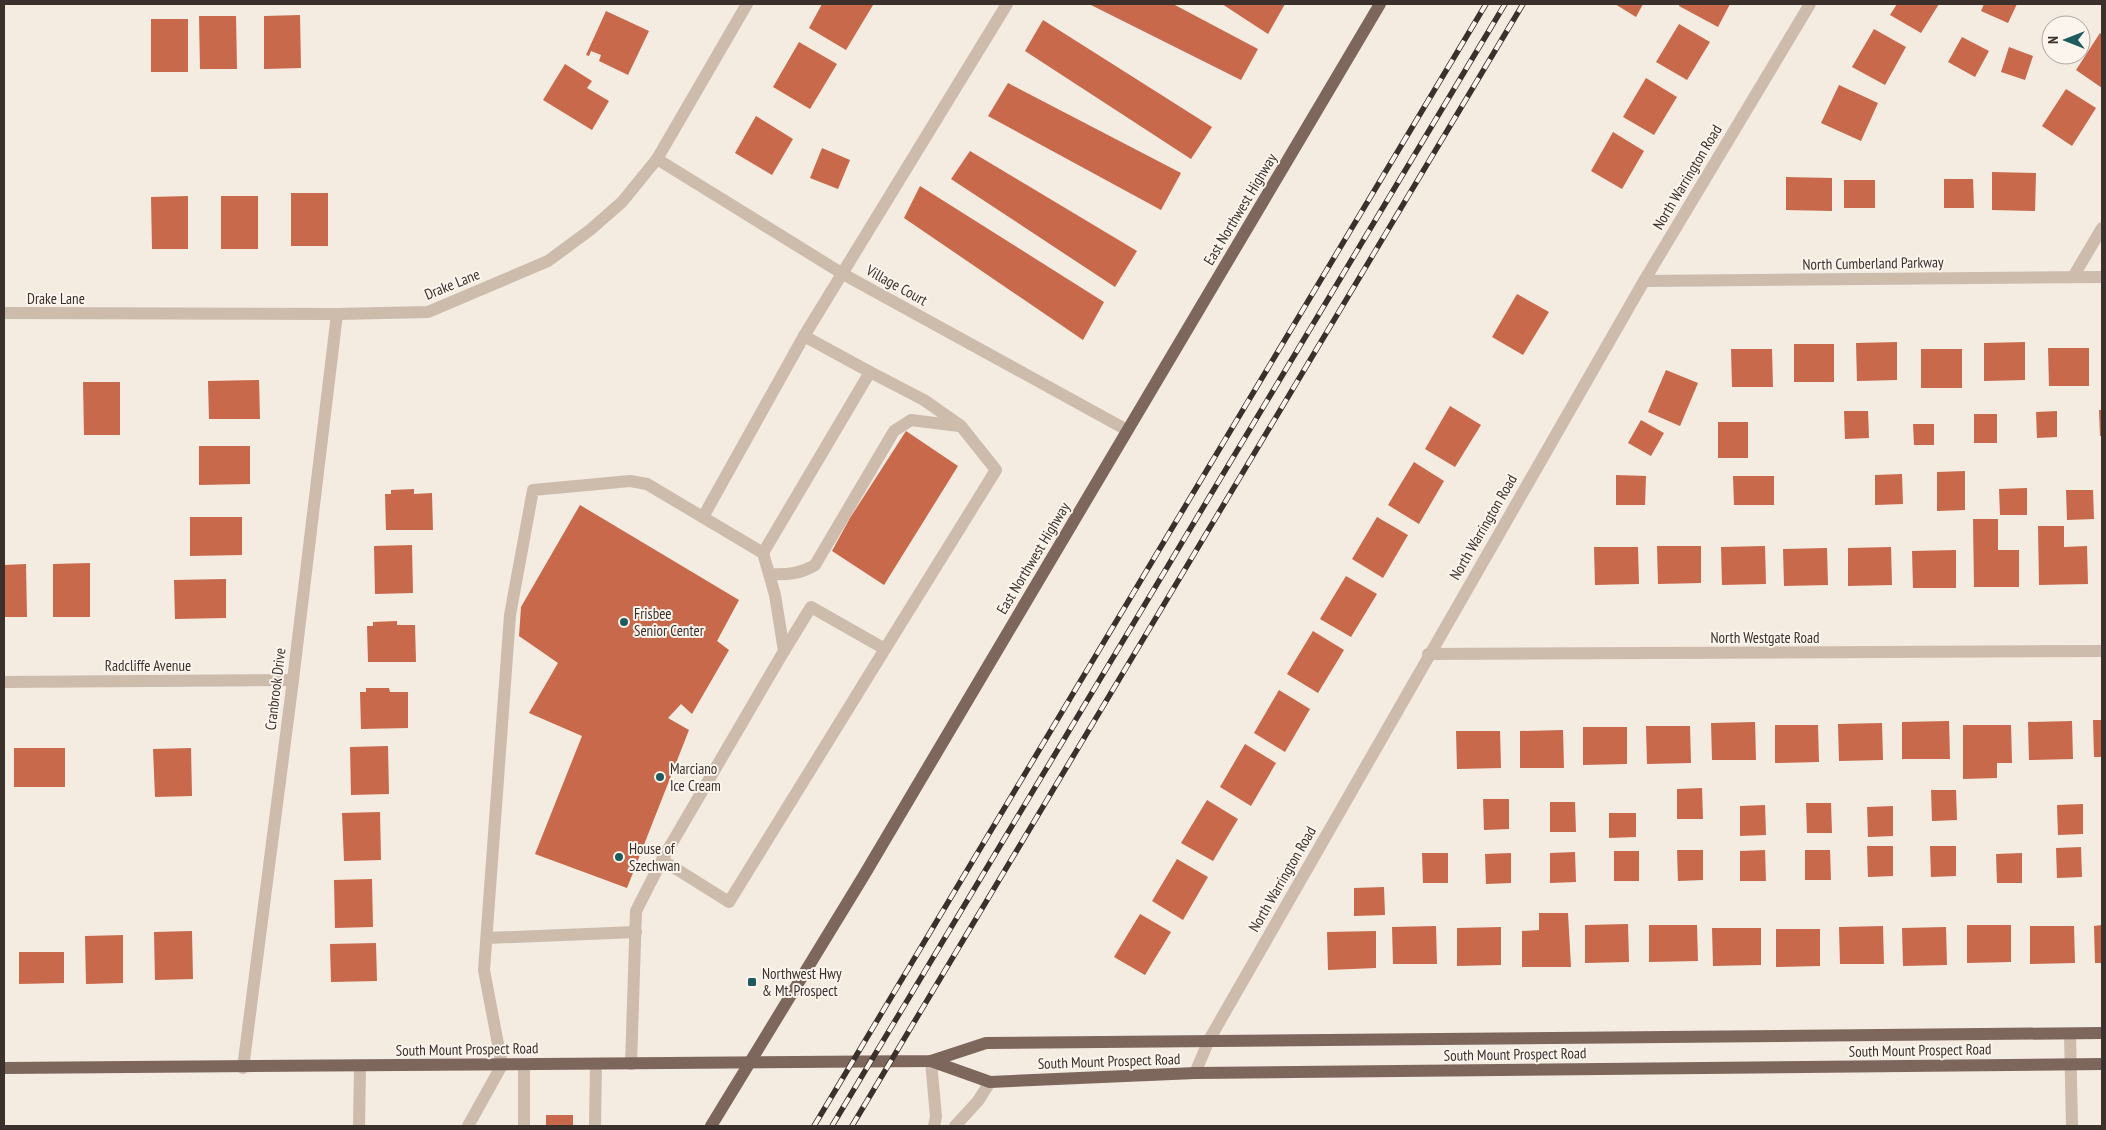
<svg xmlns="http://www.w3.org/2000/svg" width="2106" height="1130" font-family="'PT Sans Narrow',sans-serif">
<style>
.building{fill:#c8694b}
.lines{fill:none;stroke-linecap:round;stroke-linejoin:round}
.minor{stroke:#cdbbac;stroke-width:12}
.major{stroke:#7d675c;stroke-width:12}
.rail-casing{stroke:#3b302b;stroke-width:5.5}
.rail{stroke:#fbf5ee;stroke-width:4;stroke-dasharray:11;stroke-linecap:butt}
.poi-dot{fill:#1f5a5e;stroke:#fbf5ee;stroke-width:2}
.labels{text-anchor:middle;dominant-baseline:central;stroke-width:4;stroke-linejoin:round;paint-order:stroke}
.street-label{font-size:15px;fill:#3b302b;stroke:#fbf5ee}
.poi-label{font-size:15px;fill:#3b302b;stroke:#fbf5ee;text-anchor:start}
</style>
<rect width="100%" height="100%" fill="#f4ebe1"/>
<!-- building -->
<g class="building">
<path d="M822,4L873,5L846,50L809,28Z"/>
<path d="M1089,4H1173L1258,49L1241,80Z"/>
<path d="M1222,4H1285L1268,34Z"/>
<path d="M1615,4H1643L1636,17Z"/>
<path d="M1680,4H1730L1718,27L1679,6Z"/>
<path d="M1897,4H1939L1921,33L1890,15Z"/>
<path d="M1984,4H2017L2008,23L1981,11Z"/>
<path d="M606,11L649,31L628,75L599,61L601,55L591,51L589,56L586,55Z"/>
<path d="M300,15L301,68L264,69V16Z"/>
<path d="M199,16H236L237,69H200Z"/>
<rect x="151" y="19" width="37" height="53"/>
<path d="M1043,20L1212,127L1191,159L1025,51Z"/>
<path d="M1679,24L1710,42L1687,80L1656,62Z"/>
<path d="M1874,29L1906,47L1885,85L1852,67Z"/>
<path d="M2100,33L2102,34V88L2076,70Z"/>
<path d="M1962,37L1989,51L1975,77L1948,62Z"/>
<path d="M799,42L837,64L810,109L773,87Z"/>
<path d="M2009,47L2033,56L2025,80L2001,72Z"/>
<path d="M565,64L592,81L587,88L609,101L592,130L543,100Z"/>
<path d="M1646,78L1677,97L1654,135L1623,117Z"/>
<path d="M1008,83L1181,173L1161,210L988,116Z"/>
<path d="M1839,85L1878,103L1861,141L1821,123Z"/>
<path d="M2066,89L2096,108L2072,146L2042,126Z"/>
<path d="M756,116L793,139L772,175L735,153Z"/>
<path d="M1613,132L1644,151L1622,189L1591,171Z"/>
<path d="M822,148L850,160L838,189L810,178Z"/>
<path d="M970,151L1137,251L1115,287L951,179Z"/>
<path d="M1992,172L2036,173L2035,211L1992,210Z"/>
<path d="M1786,177L1832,178V211L1786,210Z"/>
<path d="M1944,179H1973L1974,208H1944Z"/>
<rect x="1844" y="180" width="31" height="28"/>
<path d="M920,186L1104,302L1083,340L904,218Z"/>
<rect x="291" y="193" width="37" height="53"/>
<path d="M188,196V249H152L151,197Z"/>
<rect x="221" y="196" width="37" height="53"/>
<path d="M1517,294L1549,312L1523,355L1492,337Z"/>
<path d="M1897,342V380L1857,381L1856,343Z"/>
<path d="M2025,342V380L1984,381V343Z"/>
<rect x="1794" y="344" width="40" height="38"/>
<path d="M2048,348H2089V386H2049Z"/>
<path d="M1731,349H1772L1773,387H1732Z"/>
<rect x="1921" y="349" width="41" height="39"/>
<path d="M1666,370L1698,383L1680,426L1648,412Z"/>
<path d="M259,380L260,419H209L208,381Z"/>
<path d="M83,382H120V435H84Z"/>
<path d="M1450,406L1481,425L1455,467L1425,449Z"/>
<path d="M2099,410H2102V436H2100Z"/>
<path d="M1844,411H1868L1869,438L1845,439Z"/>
<path d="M2057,411V437L2037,438L2036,412Z"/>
<rect x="1974" y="414" width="23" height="29"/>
<path d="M1641,420L1664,433L1651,456L1628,443Z"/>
<rect x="1718" y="422" width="30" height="36"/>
<path d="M1913,424H1934V445H1914Z"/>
<path d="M906,431L958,466L884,585L832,551L850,518Z"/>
<path d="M199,446H250V484L199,485Z"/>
<path d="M1414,462L1444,481L1419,524L1388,505Z"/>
<path d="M1965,471V510L1937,511V472Z"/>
<path d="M1902,474L1903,504L1875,505V475Z"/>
<path d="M1616,475L1646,476L1645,505H1616Z"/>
<path d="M1733,476H1774V505H1734Z"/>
<path d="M2027,488V515H2000L1999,489Z"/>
<path d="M414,489V494L432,493L433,530H386L385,494H391V490Z"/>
<path d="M2066,490H2093L2094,519L2067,520Z"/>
<path d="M580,505L739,600L717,641L729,650L692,714L681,704L668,718L689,730L627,888L535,854L582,736L529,713L558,663L519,636L521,607Z"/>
<path d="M190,517H242V555L190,556Z"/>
<path d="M1377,517L1408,535L1383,578L1352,559Z"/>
<path d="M1973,519H1998V550H2019V587H1974Z"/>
<path d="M2038,526H2064V547L2087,546L2088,584L2039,585Z"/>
<path d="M412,545L413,593L375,594L374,546Z"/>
<path d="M1657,546H1701V583L1658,584Z"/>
<path d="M1765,546L1766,584L1722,585L1721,547Z"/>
<path d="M1594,547H1638L1639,584L1595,585Z"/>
<path d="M1891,547L1892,585L1848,586V548Z"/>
<path d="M1827,548L1828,585L1784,586L1783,549Z"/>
<path d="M1956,550V588H1913L1912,551Z"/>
<path d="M90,563V617H53V564Z"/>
<path d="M26,564L27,617H4V565Z"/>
<path d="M1346,576L1377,594L1351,637L1320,619Z"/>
<path d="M226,579V618L175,619L174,580Z"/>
<path d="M397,621V625H415L416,662H368L367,626H373V622Z"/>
<path d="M1313,631L1344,650L1318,693L1287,674Z"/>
<path d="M366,688H389L390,692H408V728L361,729L360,692H366Z"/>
<path d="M1279,690L1310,709L1285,752L1254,733Z"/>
<path d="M2093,720H2102V757H2094Z"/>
<path d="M1949,721L1950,759H1902V722Z"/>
<path d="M2072,721L2073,759L2029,760L2028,722Z"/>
<path d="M1755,722L1756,760H1712L1711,723Z"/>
<path d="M1882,723L1883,760L1839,761L1838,724Z"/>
<path d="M1775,725H1818L1819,762L1775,763Z"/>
<path d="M1963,725H2011L2012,763H1997V778L1963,779Z"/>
<path d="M1646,726H1690L1691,763L1647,764Z"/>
<path d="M1583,727H1627V764L1583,765Z"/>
<path d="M1563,730L1564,768H1520V731Z"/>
<path d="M1456,731H1500L1501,768L1457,769Z"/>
<path d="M1245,744L1276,763L1251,806L1220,787Z"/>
<path d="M388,746L389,794L351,795L350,747Z"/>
<rect x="14" y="748" width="51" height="39"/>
<path d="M191,748L192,796L155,797L153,749Z"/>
<path d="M1702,788L1703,819H1677V789Z"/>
<path d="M1931,790H1956L1957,820L1932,821Z"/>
<path d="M1483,799H1509V829L1484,830Z"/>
<path d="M1207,800L1238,819L1213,861L1181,843Z"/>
<path d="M1550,802H1575L1576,832H1550Z"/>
<path d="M1806,803H1831L1832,833H1807Z"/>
<path d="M2083,804V834L2058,835L2057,805Z"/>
<path d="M1765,805L1766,835L1740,836V806Z"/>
<path d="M1893,806V836L1868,837L1867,807Z"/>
<path d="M380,812L381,860L344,861L342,813Z"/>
<path d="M1609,813H1636V837L1609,838Z"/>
<path d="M1867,846H1893V876L1868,877Z"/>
<path d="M1930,846H1956V876L1931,877Z"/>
<path d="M2081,847L2082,877L2057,878L2056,848Z"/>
<path d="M1677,850H1703V880L1678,881Z"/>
<path d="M1765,850L1766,881H1740V851Z"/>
<path d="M1805,850H1830L1831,880H1805Z"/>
<rect x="1614" y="851" width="25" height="30"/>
<path d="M1575,852L1576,882L1550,883V853Z"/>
<path d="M1422,853H1448V883H1423Z"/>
<path d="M1511,853V883L1486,884L1485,854Z"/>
<path d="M2022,853V883H1997L1996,854Z"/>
<path d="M1177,859L1208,877L1183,920L1152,901Z"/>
<path d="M372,879L373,927L335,928L334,880Z"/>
<path d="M1384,887L1385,915L1354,916V888Z"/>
<path d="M1539,913H1568L1571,967H1522V931L1539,930Z"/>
<path d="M1140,914L1171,932L1145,975L1114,957Z"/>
<path d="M1628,924L1629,962L1585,963V925Z"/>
<path d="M1649,925H1697L1698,961L1649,962Z"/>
<path d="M1967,925H2011V962L1967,963Z"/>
<path d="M2102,925V963H2095L2094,926Z"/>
<path d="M1436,926L1437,964H1393L1392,927Z"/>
<path d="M1883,926L1884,964H1840L1839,927Z"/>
<path d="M2030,926H2074L2075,963L2030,964Z"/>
<path d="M1501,927V965L1457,966V928Z"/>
<path d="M1946,927L1947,965L1903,966L1902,928Z"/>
<path d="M1712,928H1761V965L1713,966Z"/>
<path d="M1776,929H1820V966L1776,967Z"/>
<path d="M192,931L193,979L155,980L154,932Z"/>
<path d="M1376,931V968L1328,970L1327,932Z"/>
<path d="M123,935V983L86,984L85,936Z"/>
<path d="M376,943L377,981L331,982L330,944Z"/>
<path d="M19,952H64V983L19,984Z"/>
<rect x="546" y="1115" width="27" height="11"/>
</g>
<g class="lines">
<!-- minor -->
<g class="minor">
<path d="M657,159L843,274L1127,430"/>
<path d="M2073,277L2102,228"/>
<path d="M1644,281L2102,277"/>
<path d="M4,313L337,314L428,312L548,261L590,230L622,202L657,159L747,4"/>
<path d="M804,336L1007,4"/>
<path d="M870,372L924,400L961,426L996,470L885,649"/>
<path d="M703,517L804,336L870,372L763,553"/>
<path d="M769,574C786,575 800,574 815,565L894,431L911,420L959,426"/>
<path d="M1428,654L2102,651"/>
<path d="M4,682L293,680"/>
<path d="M662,860L729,902L885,649L811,607L784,651"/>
<path d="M487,938L636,932"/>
<path d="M2070,1034L2072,1126"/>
<path d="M931,1061L936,1117L934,1126"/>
<path d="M243,1068L293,680L337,314"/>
<path d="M1195,1073L1209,1040L1644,281L1810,4"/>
<path d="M359,1126L360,1066"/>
<path d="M468,1126L502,1065L484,970L510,615L533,490L630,481L647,484L763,553L775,595L784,651L662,860L636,911L631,1064"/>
<path d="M524,1126V1065"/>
<path d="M595,1126L596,1064"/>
<path d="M955,1126L978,1101L990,1082"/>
</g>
<!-- major -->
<g class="major">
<path d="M931,1061L990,1082L1195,1073L2102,1064"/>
<path d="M4,1068L931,1061L986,1043L2102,1033"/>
<path d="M711,1126L863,877L1380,4"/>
</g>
<!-- rail casing -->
<g class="rail-casing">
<g id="rail">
<path d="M814,1126L1486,4"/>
<path d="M832,1126L1505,4"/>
<path d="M852,1126L1523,4"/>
</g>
</g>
<!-- rail -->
<use href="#rail" class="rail"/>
</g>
<!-- markers -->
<g class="poi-dot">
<circle cx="624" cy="622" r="5"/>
<circle cx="660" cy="777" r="5"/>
<circle cx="619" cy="857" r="5"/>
<rect x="747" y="977" width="10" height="10" rx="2.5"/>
</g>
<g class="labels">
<!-- street labels -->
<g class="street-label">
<text transform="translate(1687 177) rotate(-59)">North Warrington Road</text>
<text transform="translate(1240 209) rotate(-59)">East Northwest Highway</text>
<text transform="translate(1873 263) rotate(-1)">North Cumberland Parkway</text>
<text transform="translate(452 284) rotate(-22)">Drake Lane</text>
<text transform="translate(897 285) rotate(29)">Village Court</text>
<text x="56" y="298">Drake Lane</text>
<text transform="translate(1483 527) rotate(-60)">North Warrington Road</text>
<text transform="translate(1033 558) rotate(-59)">East Northwest Highway</text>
<text x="1765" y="637">North Westgate Road</text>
<text x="148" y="665">Radcliffe Avenue</text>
<text transform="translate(275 689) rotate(-83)">Cranbrook Drive</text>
<text transform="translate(1282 879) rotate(-60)">North Warrington Road</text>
<text transform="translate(467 1049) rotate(-1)">South Mount Prospect Road</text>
<text transform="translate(1920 1050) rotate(-1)">South Mount Prospect Road</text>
<text transform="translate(1515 1054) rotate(-1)">South Mount Prospect Road</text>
<text transform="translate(1109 1061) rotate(-2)">South Mount Prospect Road</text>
</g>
<!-- poi labels -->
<g class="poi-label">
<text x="634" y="613">Frisbee<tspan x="634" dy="17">Senior Center</tspan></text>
<text x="670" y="768">Marciano<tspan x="670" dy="17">Ice Cream</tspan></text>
<text x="629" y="848">House of<tspan x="629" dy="17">Szechwan</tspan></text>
<text x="762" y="973">Northwest Hwy<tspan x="762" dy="17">&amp; Mt. Prospect</tspan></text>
</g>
</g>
<!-- border -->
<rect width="2106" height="1130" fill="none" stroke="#3b302b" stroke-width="10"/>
<!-- north arrow -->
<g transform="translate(2066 40) rotate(270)"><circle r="24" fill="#fbf5ee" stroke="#aea6a0"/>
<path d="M0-4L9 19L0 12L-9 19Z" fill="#1f5a5e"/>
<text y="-8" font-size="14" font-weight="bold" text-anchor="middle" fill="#3b302b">N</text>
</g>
</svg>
